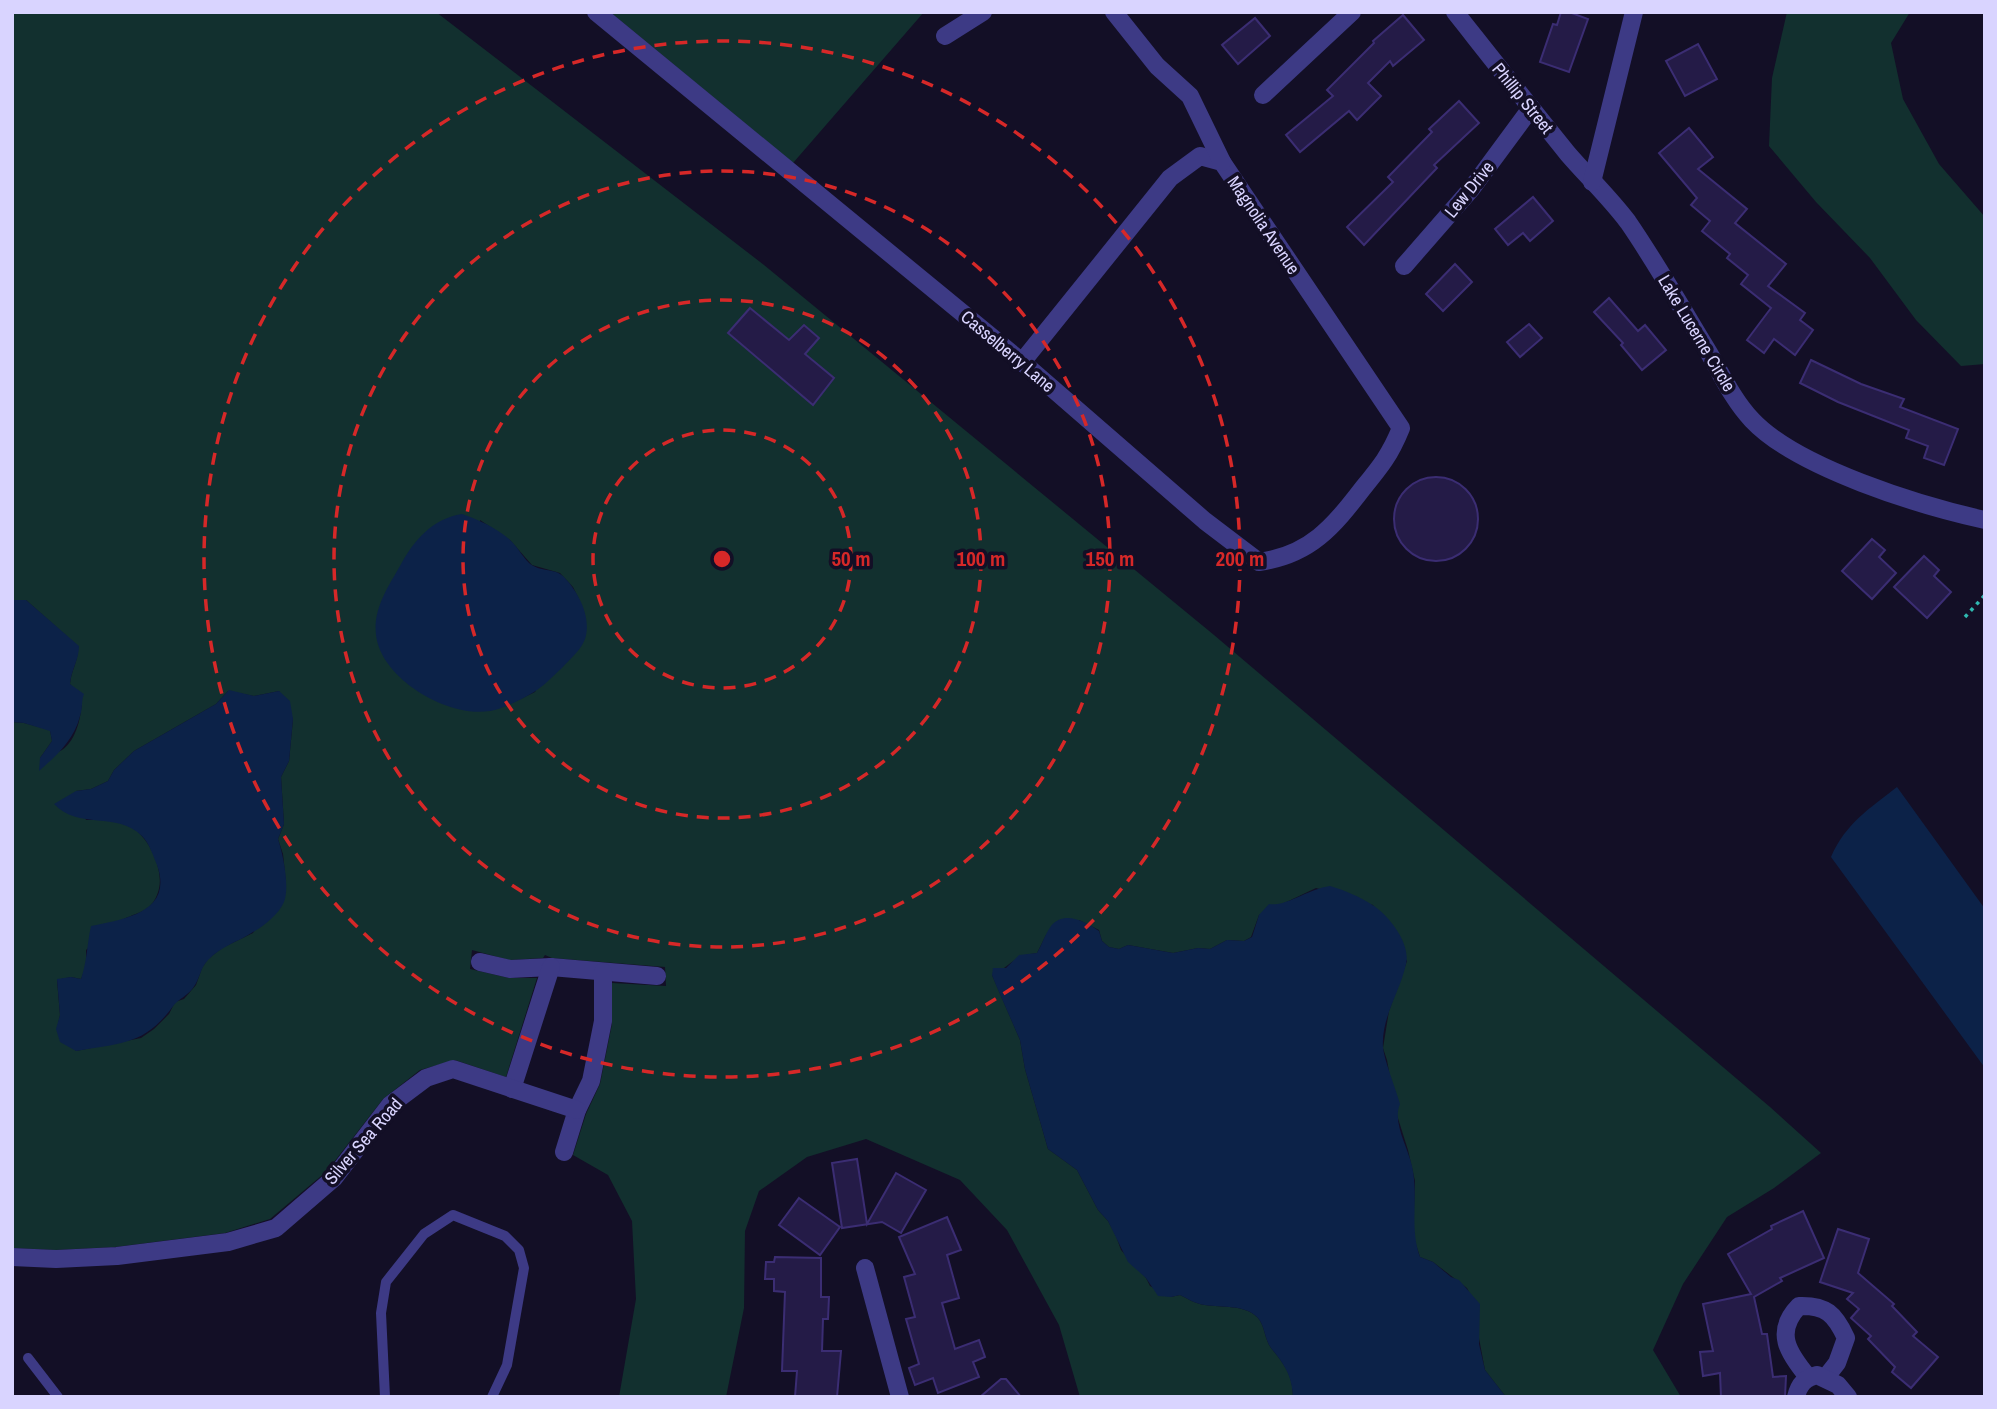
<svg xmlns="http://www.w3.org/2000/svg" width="1997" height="1409" font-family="'Archivo Narrow',sans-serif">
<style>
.green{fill:#12302f;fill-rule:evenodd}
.water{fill:#0c2248}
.building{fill:#241b47;stroke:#3b2d73;stroke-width:2}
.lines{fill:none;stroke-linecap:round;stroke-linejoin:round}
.path{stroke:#2fb8b0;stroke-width:3.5;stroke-dasharray:3.5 5;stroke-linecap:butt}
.lane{stroke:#3d3a85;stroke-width:10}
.street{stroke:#3d3a85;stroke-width:18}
.ring{fill:none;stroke:#d62828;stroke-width:3.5;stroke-dasharray:12 9}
.labels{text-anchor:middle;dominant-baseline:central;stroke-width:7;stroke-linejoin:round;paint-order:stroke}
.street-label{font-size:18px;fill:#d9d4ff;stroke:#130f26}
.centre{fill:#d62828;stroke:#130f26;stroke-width:3.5}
.ring-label{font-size:21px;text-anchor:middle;font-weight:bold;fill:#d62828;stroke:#130f26;stroke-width:7;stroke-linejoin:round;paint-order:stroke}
</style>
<rect width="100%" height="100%" fill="#130f26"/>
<!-- green -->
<g class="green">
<path d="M12,12H436L764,265L1214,635L1770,1107L1821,1153L1774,1188L1727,1217L1683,1284L1653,1350L1681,1397H1506L1485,1370L1471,1296L1467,1288L1433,1262L1420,1257L1413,1235L1415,1181L1408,1150L1396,1112L1387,1060L1383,1048L1389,1011L1407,961L1373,905L1316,888L1259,915L1251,937L1244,941L1227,940L1210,949L1198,948L1173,953L1128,945L1119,949L1109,947L1102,941L1099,930L1079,920L1046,935L1037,953C1014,955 1012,965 992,975L1020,1040L1025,1069L1048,1149L1077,1170L1098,1210L1108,1221L1116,1236L1121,1250L1146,1278L1150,1286L1171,1297L1180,1295C1188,1299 1196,1304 1205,1305C1222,1308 1245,1304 1258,1318C1265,1326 1264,1338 1271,1348C1284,1364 1293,1375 1293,1397H1080L1059,1325L1007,1230L960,1180L866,1139L807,1157L759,1191L745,1231L744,1308L726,1397H619L636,1299L632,1221L608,1175L573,1155L586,1114L600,1084L612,1024V983L666,986L665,967L552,958L545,955L543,958L509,960L472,950L470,969L509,978H537L506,1077L455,1060L420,1070L383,1099L327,1171L270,1219L225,1233L115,1247L55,1250L12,1248V722L24,723L50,730L52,741L40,758C46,755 56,754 62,750C77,740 82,714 82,697L70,684C71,670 79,660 78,646L26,600H12ZM480,520L510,540L532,565L560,573L573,587L580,601L535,692L512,703L489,711ZM228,691L254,696L279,691L293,719L289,761L281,777L284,824L278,839L283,854L286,883L253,933L222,948L208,959L202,968L196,985L184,999L175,1002L169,1014L154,1029L141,1038L76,1051L57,1029L60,1015L57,980L71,977L81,979L86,966V950C96,941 107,930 119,922C133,912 149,915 157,895C167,873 149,835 128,825C115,819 100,820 86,820L76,791L91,789L108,781L114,770L134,751L216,704Z"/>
<path d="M610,12H924L793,163Z"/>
<path d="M1787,12H1910L1891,43L1903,99L1939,164L1985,217V364L1961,366L1916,320L1870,258L1816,202L1769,146L1772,78Z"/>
</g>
<!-- water -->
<g class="water">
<path d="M462,514C479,520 495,527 509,539C517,546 522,556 529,563C539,572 554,568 563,576C578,591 592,617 585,639C581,650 570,659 562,668C553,676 544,686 534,692C521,700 504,708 490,711C448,718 381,679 376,635C373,609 388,587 400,566C414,540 432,519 462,514Z"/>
<path d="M12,600H26L79,646C79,660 71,670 70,684L84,694C81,701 83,708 80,716C74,740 57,755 39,771L40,758L52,741L50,731L24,723L12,722Z"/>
<path d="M229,690L254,696L279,691L290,701L293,719L289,761L281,777L284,824L278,839C283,854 290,887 284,902C279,914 264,926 253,932C238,942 221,946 208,960C200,968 200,979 193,988C188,995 179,999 174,1005C145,1045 122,1043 76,1051L60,1042L56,1029L60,1015L57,979L71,977L81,979C87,962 87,944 91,926C124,919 174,912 157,865C153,855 149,843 142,836C117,811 78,830 54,804L76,791L91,789L108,781L114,770L134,751L216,704Z"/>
<path d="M1897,787L1985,909V1068L1831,857C1846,823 1869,809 1897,787Z"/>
<path d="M1330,886C1344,890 1361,897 1374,906C1390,917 1411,944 1406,964C1400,992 1381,1018 1383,1047C1384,1060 1396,1089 1400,1104C1392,1122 1408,1148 1412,1166C1419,1197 1409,1227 1420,1257L1433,1262L1451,1277L1459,1280L1480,1304L1479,1344L1485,1370L1506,1397H1293C1292,1375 1284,1364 1271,1348C1264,1338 1265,1326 1258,1318C1245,1304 1223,1308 1205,1305C1196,1304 1188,1299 1180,1295L1171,1297L1158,1296L1146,1278L1128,1262L1108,1221L1098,1210L1077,1170L1048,1149L1025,1069L1020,1040L996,985L992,975L993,968H1006L1019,955L1037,953C1042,945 1045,934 1051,926C1064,910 1085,921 1099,931L1102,941L1109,947L1119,949L1128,945L1173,953L1198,948L1210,949L1227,940L1244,941L1252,937L1259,915L1269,904C1286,907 1308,889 1330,886Z"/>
</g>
<!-- building -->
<g class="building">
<path d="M1561,12H1569L1588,19L1569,72L1540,62L1553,24L1557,25Z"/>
<path d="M1403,15L1424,40L1393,66L1390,61L1368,83L1381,96L1357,120L1349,111L1300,152L1286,135L1333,96L1327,90L1374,43L1373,41Z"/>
<path d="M1255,18L1270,36L1238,64L1222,45Z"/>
<path d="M1698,44L1717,79L1685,96L1666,61Z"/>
<path d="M1459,101L1479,123L1434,165L1437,168L1364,245L1347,227L1393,182L1388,177L1432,132L1429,129Z"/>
<path d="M1689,128L1713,157L1698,169L1747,209L1735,223L1786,264L1768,286L1805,313L1800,320L1813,330L1795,355L1774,339L1764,353L1747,340L1771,308L1741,284L1748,275L1727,258L1730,254L1702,231L1710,221L1691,205L1697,198L1659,153Z"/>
<path d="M1533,197L1553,221L1530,241L1523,233L1508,245L1495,229Z"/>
<path d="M1455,264L1472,282L1443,311L1426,294Z"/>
<path d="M1609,298L1638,331L1645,325L1666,350L1642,370L1621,345L1623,343L1594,312Z"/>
<path d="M750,308L789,340L804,325L819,338L805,354L834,378L813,405L728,333Z"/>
<path d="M1529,324L1542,338L1520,357L1507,342Z"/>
<path d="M1811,360L1861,384L1904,399L1900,407L1958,429L1944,465L1924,458L1928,446L1906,438L1909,430L1838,402L1800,383Z"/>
<circle cx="1436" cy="519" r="42"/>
<path d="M1872,539L1885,550L1879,557L1896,573L1872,599L1842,571Z"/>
<path d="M1924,556L1939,570L1934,576L1951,592L1927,618L1894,587Z"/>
<path d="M857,1159L867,1224L896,1173L926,1190L901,1233L882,1222L842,1228L832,1163Z"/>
<path d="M799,1198L840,1227L820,1255L779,1225Z"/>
<path d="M1803,1211L1824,1258L1780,1278L1782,1281L1754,1297L1762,1334H1767L1773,1377L1786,1376L1785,1397H1721L1720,1373L1703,1376L1700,1352L1713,1351L1703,1304L1751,1294L1728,1254L1772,1229L1771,1226Z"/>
<path d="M947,1217L961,1250L947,1255L959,1298L942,1303L955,1349L979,1340L985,1357L973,1362L979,1377L938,1393L933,1378L915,1385L909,1368L919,1364L906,1319L915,1317L904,1277L915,1274L899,1237Z"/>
<path d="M1838,1229L1869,1239L1858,1273L1894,1304L1892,1306L1917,1332L1913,1336L1938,1357L1911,1388L1892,1372L1895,1367L1868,1339L1871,1336L1851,1318L1859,1309L1847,1299L1853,1293L1820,1282Z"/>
<path d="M775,1257L821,1258V1297H829L828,1319H823L822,1351H841L837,1397H795L797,1371H782L785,1292L774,1291V1279H765L766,1262H774Z"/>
<path d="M1001,1379H1006L1021,1397H980Z"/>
</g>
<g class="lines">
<!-- path -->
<path class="path" d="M1965,617L1985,595"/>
<!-- lane -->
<g class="lane">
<path d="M28,1358L58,1397"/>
<path d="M385,1397L381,1313L386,1282L424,1234L453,1215L505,1236L519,1250L524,1268L507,1365L492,1397"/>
</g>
<!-- street -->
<g class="street">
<path d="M596,12L1022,362L1205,521L1259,562C1310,555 1333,527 1363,488C1381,466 1390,455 1401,428L1222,162L1200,156L1170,178L1022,362"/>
<path d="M1114,12L1157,66L1190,96L1222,162"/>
<path d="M1455,12C1493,60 1530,107 1568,154C1587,176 1610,198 1628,222C1657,264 1682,309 1709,353C1722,376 1734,401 1752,420C1797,468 1921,506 1985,520"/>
<path d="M945,36L983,12"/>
<path d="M1263,95L1352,12"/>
<path d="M1592,182L1634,12"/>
<path d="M1404,266L1472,188L1531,108"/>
<path d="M480,962L510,969L551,967L657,976"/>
<path d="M512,1089L551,967"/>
<path d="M564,1152L577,1110L591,1081L603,1021V972"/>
<path d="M12,1257L56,1259L117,1256L228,1242L276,1228L334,1178L390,1105L426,1078L453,1069L577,1110"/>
<path d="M865,1268L900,1397"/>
<path d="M1808,1377C1788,1353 1774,1332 1799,1306C1826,1305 1835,1314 1846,1338L1837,1363L1826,1377"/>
<path d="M1796,1397C1799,1384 1805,1378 1817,1375L1838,1385L1848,1397"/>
</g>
</g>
<!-- distance rings -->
<g class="ring">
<circle cx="722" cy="559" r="129"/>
<circle cx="722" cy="559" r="259"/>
<circle cx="722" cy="559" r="388"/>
<circle cx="722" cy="559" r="518"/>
</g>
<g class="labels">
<!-- street labels -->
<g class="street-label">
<text transform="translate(1523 98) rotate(51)">Phillip Street</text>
<text transform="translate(1469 189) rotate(-51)">Lew Drive</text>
<text transform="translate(1264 225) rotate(56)">Magnolia Avenue</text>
<text transform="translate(1697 333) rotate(59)">Lake Lucerne Circle</text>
<text transform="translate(1008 351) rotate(40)">Casselberry Lane</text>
<text transform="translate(363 1141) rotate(-49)">Silver Sea Road</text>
</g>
</g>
<circle cx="722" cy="559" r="10" class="centre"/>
<g class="ring-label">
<text x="851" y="566">50 m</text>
<text x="981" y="566">100 m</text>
<text x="1110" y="566">150 m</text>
<text x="1240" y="566">200 m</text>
</g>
<!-- border -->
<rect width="1997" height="1409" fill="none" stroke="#d9d4ff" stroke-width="28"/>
</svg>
